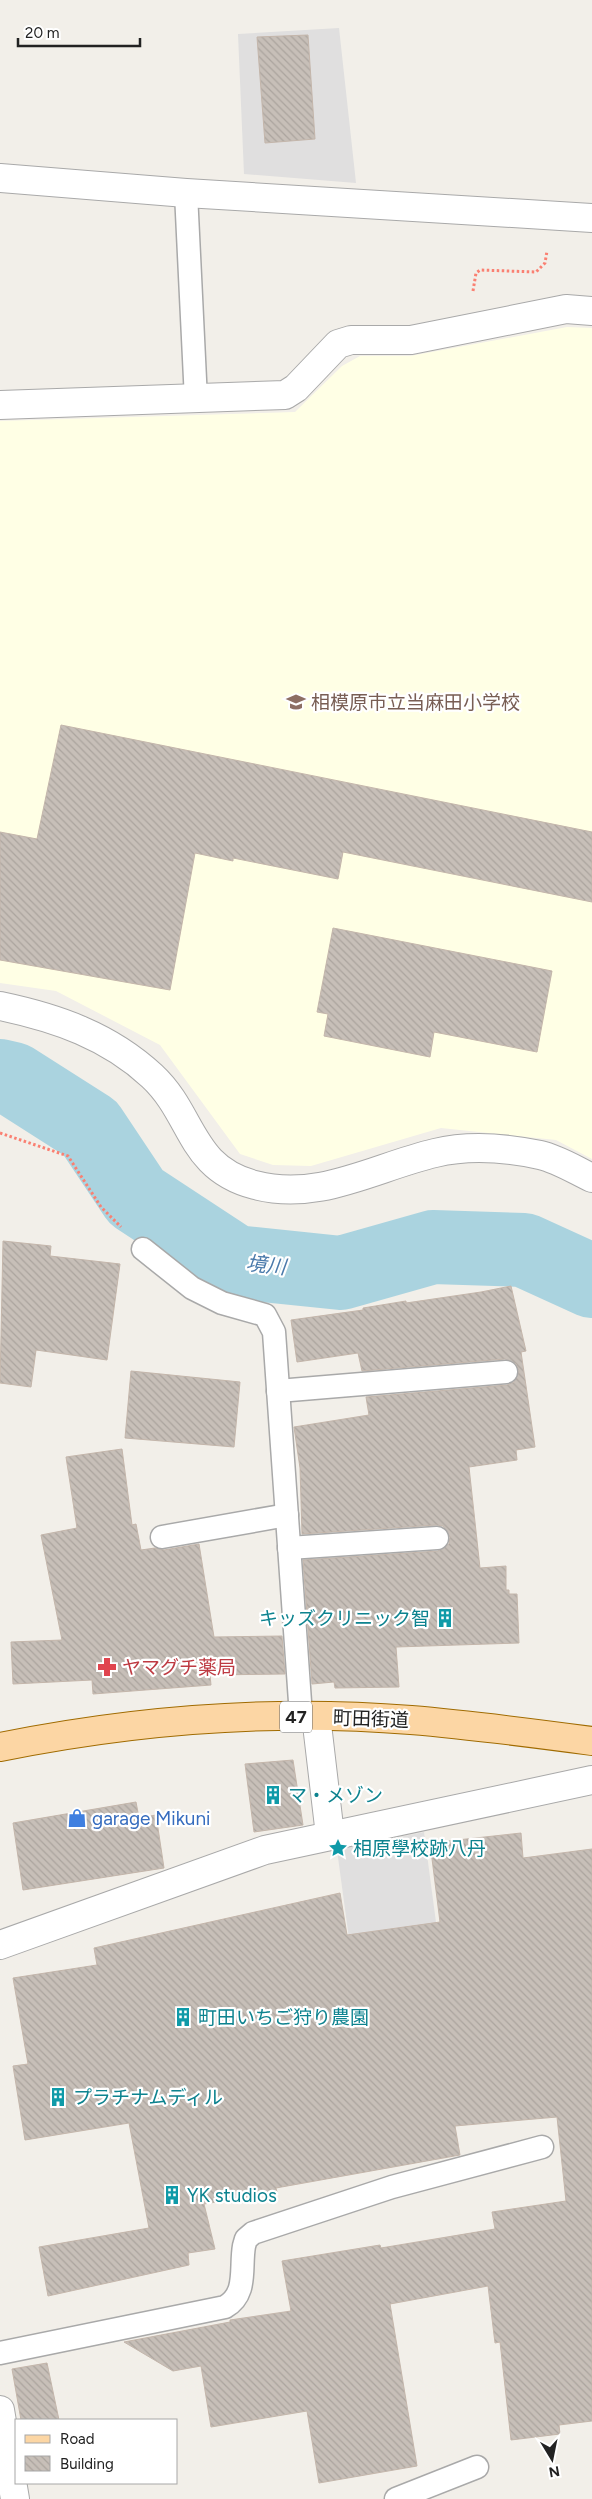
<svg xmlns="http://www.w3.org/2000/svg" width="592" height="2499" font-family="Figtree,'Noto Sans JP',sans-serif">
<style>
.residential{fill:#e0dfdf}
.education{fill:#ffffe5}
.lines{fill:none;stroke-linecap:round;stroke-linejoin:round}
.river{stroke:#aad3df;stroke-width:74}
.building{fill:url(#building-back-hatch);stroke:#c4b6ab}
.service-casing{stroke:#a9a9a9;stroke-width:25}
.minor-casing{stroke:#a9a9a9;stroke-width:30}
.primary-casing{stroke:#a06b00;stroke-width:30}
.path{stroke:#fa8072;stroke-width:3;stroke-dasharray:2.5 2.5;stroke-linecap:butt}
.service{stroke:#fff;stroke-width:22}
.minor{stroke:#fff;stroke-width:28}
.primary{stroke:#fcd6a4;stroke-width:28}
.labels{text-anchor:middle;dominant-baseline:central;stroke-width:4.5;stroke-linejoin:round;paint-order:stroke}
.shield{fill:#fff;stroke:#646464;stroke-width:1}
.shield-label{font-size:18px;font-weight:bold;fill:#222}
.education-label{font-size:19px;fill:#785e54;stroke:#fff;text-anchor:start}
.culture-label{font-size:19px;fill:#0d838f;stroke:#fff;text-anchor:start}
.health-label{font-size:19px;fill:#be3a42;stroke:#fff;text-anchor:start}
.street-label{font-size:19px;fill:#222;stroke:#fff}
.shop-label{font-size:19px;fill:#366cbe;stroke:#fff;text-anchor:start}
.water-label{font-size:20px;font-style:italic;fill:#4a7aab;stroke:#fff}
</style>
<defs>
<pattern id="building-back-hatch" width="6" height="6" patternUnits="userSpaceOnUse" patternTransform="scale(1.25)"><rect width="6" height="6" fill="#c7bfb8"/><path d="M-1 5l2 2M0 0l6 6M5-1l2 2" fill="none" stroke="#aba49e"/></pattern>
</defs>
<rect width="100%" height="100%" fill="#f2efe9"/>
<!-- residential -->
<g class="residential">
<path d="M339,28L356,183L244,174L238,34Z"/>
<path d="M424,1832L456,2073L369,2086L337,1850Z"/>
</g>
<!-- education -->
<path class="education" d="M567,327L592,328V1159L556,1140L441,1128L311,1166L273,1165L240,1154L160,1045L56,991L0,983V421L295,412L342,366L360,356H410Z"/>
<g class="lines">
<!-- river -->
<path class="river" d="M0,1076L13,1079L90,1128L136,1197L235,1262L341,1273L433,1247L524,1250L592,1281"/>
</g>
<!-- building -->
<g class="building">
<path d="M308,35L315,139L265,143L257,37Z"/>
<path d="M61,725L592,832V902L343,852L338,879L233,858V861L195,853L170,990L0,960V832L37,839Z"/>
<path d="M333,928L552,971L537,1052L434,1032L430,1057L324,1036L328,1014L317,1012Z"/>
<path d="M3,1241L51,1246L50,1256L120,1264L107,1360L36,1350L31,1387L0,1383Z"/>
<path d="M511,1286L526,1351L521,1352L535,1447L516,1450L517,1460L469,1467L480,1568L506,1566V1590H509V1594H517L519,1643L396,1647L399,1687L335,1688L334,1682L312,1684L303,1560L438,1551L449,1544L450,1537L443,1526L436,1525L302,1534L300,1468L294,1427L369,1415L366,1397L507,1385L514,1382L519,1371L516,1364L505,1359L362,1371L358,1353L297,1362L291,1320L363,1310V1308L406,1301V1303L481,1292Z"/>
<path d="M131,1371L240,1382L234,1447L125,1438Z"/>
<path d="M122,1449L132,1525L136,1524L141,1550L155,1548L164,1550L199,1544L214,1637L282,1636L285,1674L210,1675L211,1685L93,1694L92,1680L13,1684L11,1642L62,1640L41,1535L77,1528L66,1457Z"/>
<path d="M293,1760L303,1825L254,1832L245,1764Z"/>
<path d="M136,1802L139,1818L156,1815L164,1868L23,1890L13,1823Z"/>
<path d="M521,1833L523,1858L592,1849V2421L559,2425L560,2434L511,2440L500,2342L495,2343L488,2286L390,2304L417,2466L319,2483L307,2411L211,2427L201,2366L173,2371L124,2342L230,2322V2320L291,2311L282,2261L380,2245L381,2248L495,2229L492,2212L566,2201L557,2117L455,2126L460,2155L276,2188L277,2192L204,2204L215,2249L188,2253L189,2265L48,2296L39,2247L149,2228L129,2123L25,2140L13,2066L28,2064L13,1978L97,1965L94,1948L340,1893L347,1935L440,1922L430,1843Z"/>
<path d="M47,2363L59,2420H21L12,2369Z"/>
</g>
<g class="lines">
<!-- service casing -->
<g class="service-casing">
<g id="service">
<path d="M186,193L196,400"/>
<path d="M143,1249L192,1288L222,1303L265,1315L274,1332L301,1716"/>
<path d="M278,1391L506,1372"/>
<path d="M162,1537L287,1515"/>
<path d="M289,1548L437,1538"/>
<path d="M0,2353L225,2307C248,2294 240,2268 244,2246L246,2239L253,2233L392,2187L542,2147"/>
<path d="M396,2499L477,2467"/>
</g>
</g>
<!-- minor casing -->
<g class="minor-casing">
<g id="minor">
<path d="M0,178L186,193L592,218"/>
<path d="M0,405L285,395L296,388L338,344L351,340H411L566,309L592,311"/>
<path d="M0,1006C57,1018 109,1036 152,1076C194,1115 189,1168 255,1185C319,1202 375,1167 435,1153C468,1145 507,1148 540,1155C558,1159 575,1170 592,1178"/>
<path d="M316,1716L330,1835"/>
<path d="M0,1945L265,1850L592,1780"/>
<path d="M0,2410L15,2499"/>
</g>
</g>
<!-- primary casing -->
<g class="primary-casing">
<path id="primary" d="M0,1747C134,1720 275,1709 411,1720C472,1725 532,1733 592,1741"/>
</g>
<!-- path -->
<g class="path">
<path d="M473,291L476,273L480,270L536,272L545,263L547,251"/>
<path d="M0,1133L68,1156L101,1207L121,1227"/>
</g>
<!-- service -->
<use href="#service" class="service"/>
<!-- minor -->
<use href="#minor" class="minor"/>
<!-- primary -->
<use href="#primary" class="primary"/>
</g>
<!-- icons -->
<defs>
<g id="school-bare" transform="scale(1.5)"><path d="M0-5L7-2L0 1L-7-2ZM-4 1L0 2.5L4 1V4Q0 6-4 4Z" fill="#8d6e63" stroke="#fff" stroke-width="2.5" paint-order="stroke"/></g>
<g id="building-bare" transform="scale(1.5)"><path d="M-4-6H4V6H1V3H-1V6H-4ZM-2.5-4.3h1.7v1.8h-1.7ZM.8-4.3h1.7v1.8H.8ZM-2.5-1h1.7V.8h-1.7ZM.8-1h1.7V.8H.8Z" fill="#0f9aa8" stroke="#fff" stroke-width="2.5" paint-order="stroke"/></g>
<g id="pharmacy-bare" transform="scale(1.5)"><path d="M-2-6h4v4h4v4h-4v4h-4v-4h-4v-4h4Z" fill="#e0444e" stroke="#fff" stroke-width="2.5" paint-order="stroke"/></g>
<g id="shop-bare" transform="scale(1.5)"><path d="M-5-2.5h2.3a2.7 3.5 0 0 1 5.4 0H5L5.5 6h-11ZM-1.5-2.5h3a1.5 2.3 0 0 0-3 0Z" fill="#3f7fe0" stroke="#fff" stroke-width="2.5" paint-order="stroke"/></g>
<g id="sight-bare" transform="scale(1.5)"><path d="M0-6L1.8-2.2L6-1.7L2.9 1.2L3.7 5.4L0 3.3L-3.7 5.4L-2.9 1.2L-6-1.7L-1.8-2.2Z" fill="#0f9aa8" stroke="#fff" stroke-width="2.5" paint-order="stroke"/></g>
</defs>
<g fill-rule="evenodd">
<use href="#school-bare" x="296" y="702"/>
<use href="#building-bare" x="445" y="1618"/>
<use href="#pharmacy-bare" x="107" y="1667"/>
<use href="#building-bare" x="273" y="1795"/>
<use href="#shop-bare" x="77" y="1818"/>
<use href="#sight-bare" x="338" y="1848"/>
<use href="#building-bare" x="183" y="2017"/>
<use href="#building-bare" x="58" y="2097"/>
<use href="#building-bare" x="172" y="2195"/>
</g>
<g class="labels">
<!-- shield labels -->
<rect class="shield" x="280" y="1701.5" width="32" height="31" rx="4"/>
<g class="shield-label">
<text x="296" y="1717">47</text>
</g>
<!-- education labels -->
<g class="education-label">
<text x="311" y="702">相模原市立当麻田小学校</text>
</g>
<!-- culture labels -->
<g class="culture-label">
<text x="430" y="1618" text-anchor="end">キッズクリニック智</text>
<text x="288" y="1795">マ・メゾン</text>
<text x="353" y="1848">相原學校跡八丹</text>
<text x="198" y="2017">町田いちご狩り農園</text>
<text x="73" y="2097">プラチナムディル</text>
<text x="187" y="2195">YK studios</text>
</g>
<!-- health labels -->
<g class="health-label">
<text x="122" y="1667">ヤマグチ薬局</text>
</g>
<!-- street labels -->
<g class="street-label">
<text transform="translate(371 1719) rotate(2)">町田街道</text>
</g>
<!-- shop labels -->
<g class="shop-label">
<text x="92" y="1818">garage Mikuni</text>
</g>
<!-- water labels -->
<g class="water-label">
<text transform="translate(266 1265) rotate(6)">境川</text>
</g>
</g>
<!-- legend -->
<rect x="15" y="2419" width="162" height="65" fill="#ffffff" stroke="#a7a7a7"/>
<rect x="25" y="2435" width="25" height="8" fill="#fcd6a4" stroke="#a7a7a7"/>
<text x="60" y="2444" font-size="15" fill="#222222">Road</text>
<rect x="25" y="2456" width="25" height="15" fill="url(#building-back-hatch)" stroke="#a7a7a7"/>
<text x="60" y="2469" font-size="15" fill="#222222">Building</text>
<!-- north arrow -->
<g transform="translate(552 2459) rotate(170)" stroke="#ffffff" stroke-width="4" paint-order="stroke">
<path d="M0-4L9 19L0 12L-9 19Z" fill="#222222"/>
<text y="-8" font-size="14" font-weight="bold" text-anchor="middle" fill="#222222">N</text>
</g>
<!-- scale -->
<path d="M18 38v8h122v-8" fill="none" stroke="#222222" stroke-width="2.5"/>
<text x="25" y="38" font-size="15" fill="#222222" stroke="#ffffff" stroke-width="4" paint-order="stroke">20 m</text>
</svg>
